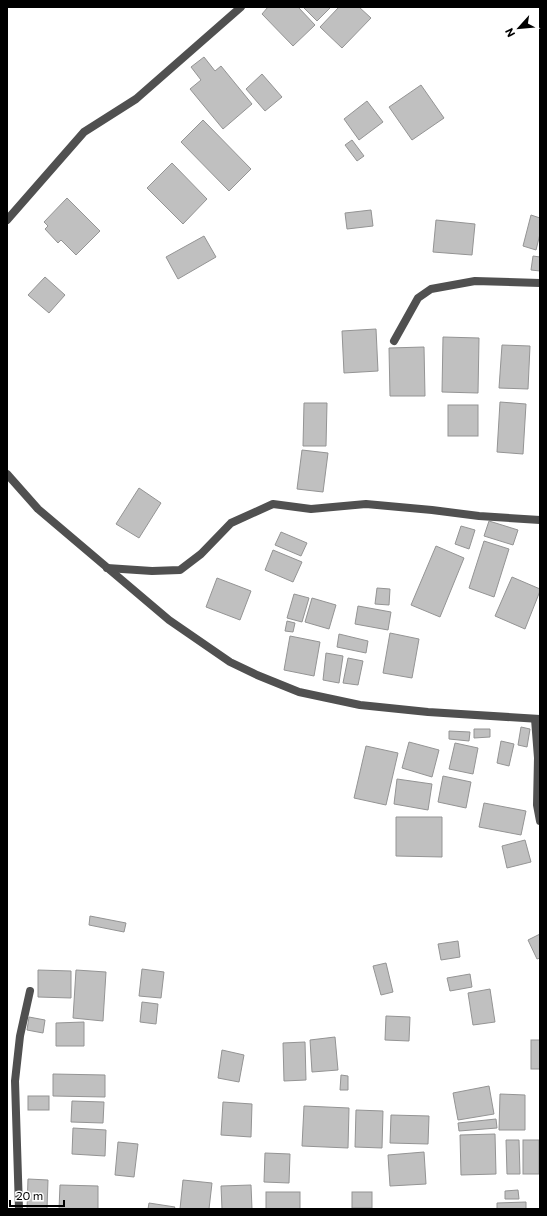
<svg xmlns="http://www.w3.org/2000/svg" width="547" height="1216" font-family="Commissioner,sans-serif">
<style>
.building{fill:#c0c0c0;stroke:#949494}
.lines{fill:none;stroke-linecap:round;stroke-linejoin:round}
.minor{stroke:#505050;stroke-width:8}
</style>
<rect width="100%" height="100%" fill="#fff"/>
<!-- building -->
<g class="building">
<path d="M268,7H298L315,25L293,46L262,14Z"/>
<path d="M303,7H331L317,21Z"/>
<path d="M339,7H359L371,18L342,48L320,27Z"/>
<path d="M204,57L215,71L221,66L252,104L223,129L190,89L201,80L191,67Z"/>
<path d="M262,74L282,97L265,111L246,89Z"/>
<path d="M421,85L444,118L412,140L389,107Z"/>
<path d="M367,101L383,122L359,140L344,119Z"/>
<path d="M203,120L251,169L229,191L181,142Z"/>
<path d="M352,140L364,156L357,161L345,145Z"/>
<path d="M172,163L207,199L183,224L147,188Z"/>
<path d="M67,198L100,231L76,255L61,240L58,243L45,229L48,226L44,222Z"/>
<path d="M371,210L373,226L347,229L345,213Z"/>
<path d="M531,215L540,218V234L536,250L523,246Z"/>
<path d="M436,220L475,224L472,255L433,252Z"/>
<path d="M204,236L216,257L178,279L166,257Z"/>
<path d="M533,256L540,257V271L531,270Z"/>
<path d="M45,277L65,295L49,313L28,295Z"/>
<path d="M376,329L378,371L344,373L342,331Z"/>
<path d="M443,337L479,338L478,393L442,392Z"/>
<path d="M502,345L530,346L528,389L499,388Z"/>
<path d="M424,347L425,396H390L389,348Z"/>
<path d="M500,402L526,404L523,454L497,452Z"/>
<path d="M304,403H327L326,446H303Z"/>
<rect x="448" y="405" width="30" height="31"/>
<path d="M302,450L328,453L323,492L297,489Z"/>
<path d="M139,488L161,503L139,538L116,524Z"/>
<path d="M489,521L518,530L513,545L484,536Z"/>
<path d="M461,526L475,530L469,549L455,544Z"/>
<path d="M281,532L307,543L301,556L275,545Z"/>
<path d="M484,541L509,549L494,597L469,588Z"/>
<path d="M436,546L464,558L440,617L411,605Z"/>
<path d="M273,550L302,562L293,582L265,570Z"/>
<path d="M512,577L540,589V591L525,629L495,616Z"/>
<path d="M217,578L251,591L240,620L206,607Z"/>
<path d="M377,588L390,589L389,605L375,604Z"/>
<path d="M294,594L309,598L302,622L287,618Z"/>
<path d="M312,598L336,605L329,629L305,622Z"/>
<path d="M358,606L391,612L388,630L355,624Z"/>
<path d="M287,621L295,623L293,632L285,631Z"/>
<path d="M390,633L419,639L412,678L383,673Z"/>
<path d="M339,634L368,641L366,653L337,647Z"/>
<path d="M290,636L320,642L314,676L284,670Z"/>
<path d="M326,653L343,656L339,683L323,680Z"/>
<path d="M348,658L363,661L358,685L343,683Z"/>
<path d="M521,727L530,729L527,747L518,745Z"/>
<path d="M474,729H490V737L474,738Z"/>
<path d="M449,731L470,732L469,741L449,739Z"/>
<path d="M501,741L514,744L509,766L497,763Z"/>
<path d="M409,742L439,750L432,777L402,768Z"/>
<path d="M455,743L478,748L473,774L449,769Z"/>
<path d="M366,746L398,753L386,805L354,798Z"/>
<path d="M443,776L471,782L466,808L438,802Z"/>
<path d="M397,779L432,784L428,810L394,804Z"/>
<path d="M484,803L526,811L521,835L479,827Z"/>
<path d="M396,817H442V857L396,856Z"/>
<path d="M525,840L531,862L507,868L502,846Z"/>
<path d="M90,916L126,923L124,932L89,925Z"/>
<path d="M540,934V958L537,959L528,940Z"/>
<path d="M458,941L460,957L441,960L438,944Z"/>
<path d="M386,963L393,992L381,995L373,966Z"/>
<path d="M142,969L164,972L161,998L139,996Z"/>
<path d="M38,970L71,971V998L38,997Z"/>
<path d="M76,970L106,972L103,1021L73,1018Z"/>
<path d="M470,974L472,987L450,991L447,978Z"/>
<path d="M490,989L495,1022L473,1025L468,993Z"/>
<path d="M142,1002L158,1004L156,1024L140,1022Z"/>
<path d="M386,1016L410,1017L409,1041L385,1040Z"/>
<path d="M29,1017L45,1020L43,1033L27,1030Z"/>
<path d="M84,1022V1046H56V1023Z"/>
<path d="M335,1037L338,1070L312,1072L310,1040Z"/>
<rect x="531" y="1040" width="9" height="29"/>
<path d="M305,1042L306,1080L284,1081L283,1043Z"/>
<path d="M222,1050L244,1055L239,1082L218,1078Z"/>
<path d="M53,1074L105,1075V1097L53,1096Z"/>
<path d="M341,1075L348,1076V1090H340Z"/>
<path d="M489,1086L494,1114L458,1120L453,1093Z"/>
<path d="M500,1094L525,1095V1130H499Z"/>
<rect x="28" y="1096" width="21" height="14"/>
<path d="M72,1101L104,1102L103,1123L71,1122Z"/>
<path d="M223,1102L252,1104L251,1137L221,1135Z"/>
<path d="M304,1106L349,1108L348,1148L302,1146Z"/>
<path d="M356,1110L383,1111L382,1148L355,1147Z"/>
<path d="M391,1115L429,1116L428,1144L390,1143Z"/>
<path d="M496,1119L497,1128L459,1131L458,1123Z"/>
<path d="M73,1128L106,1130L105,1156L72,1154Z"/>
<path d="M495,1134L496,1174L461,1175L460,1135Z"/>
<path d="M506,1140H519L520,1174H507Z"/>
<rect x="523" y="1140" width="16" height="34"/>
<path d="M118,1142L138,1144L134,1177L115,1175Z"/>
<path d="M424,1152L426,1184L390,1186L388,1155Z"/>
<path d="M265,1153L290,1154L289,1183L264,1182Z"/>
<path d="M28,1179L48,1180L47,1209H27Z"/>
<path d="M183,1180L212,1183L209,1209H180Z"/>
<path d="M60,1185L98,1186V1209H59Z"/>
<path d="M251,1185L252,1209H222L221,1186Z"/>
<path d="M518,1190L519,1199H505V1191Z"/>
<rect x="266" y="1192" width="34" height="17"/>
<rect x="352" y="1192" width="20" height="16"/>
<path d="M526,1202V1209H497V1203Z"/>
<path d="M149,1203L175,1207L174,1209H148Z"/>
</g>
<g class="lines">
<!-- minor -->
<g class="minor">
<path d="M7,220L84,132L136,99L241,7"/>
<path d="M394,341L418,298L431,289L475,281L540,283"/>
<path d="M7,474L38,509L169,620L230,662L257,675L299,692L360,705L428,712L540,719"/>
<path d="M107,568L152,571L180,570L201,554L231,523L273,504L311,509L366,504L432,510L479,516L540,520"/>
<path d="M535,719L538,758L537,805L540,821"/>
<path d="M19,1209L15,1081L20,1036L30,991"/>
</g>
</g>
<!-- border -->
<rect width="547" height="1216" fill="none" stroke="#000000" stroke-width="16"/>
<!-- north arrow -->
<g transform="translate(519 28) rotate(243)" stroke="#ffffff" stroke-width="3" paint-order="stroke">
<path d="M0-3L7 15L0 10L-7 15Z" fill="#000000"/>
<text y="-6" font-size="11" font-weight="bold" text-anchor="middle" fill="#000000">N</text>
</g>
<!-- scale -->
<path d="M10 1200v6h54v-6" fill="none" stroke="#000000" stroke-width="2"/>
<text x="16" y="1200" font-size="12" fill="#000000" stroke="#ffffff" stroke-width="3" paint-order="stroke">20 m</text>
</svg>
